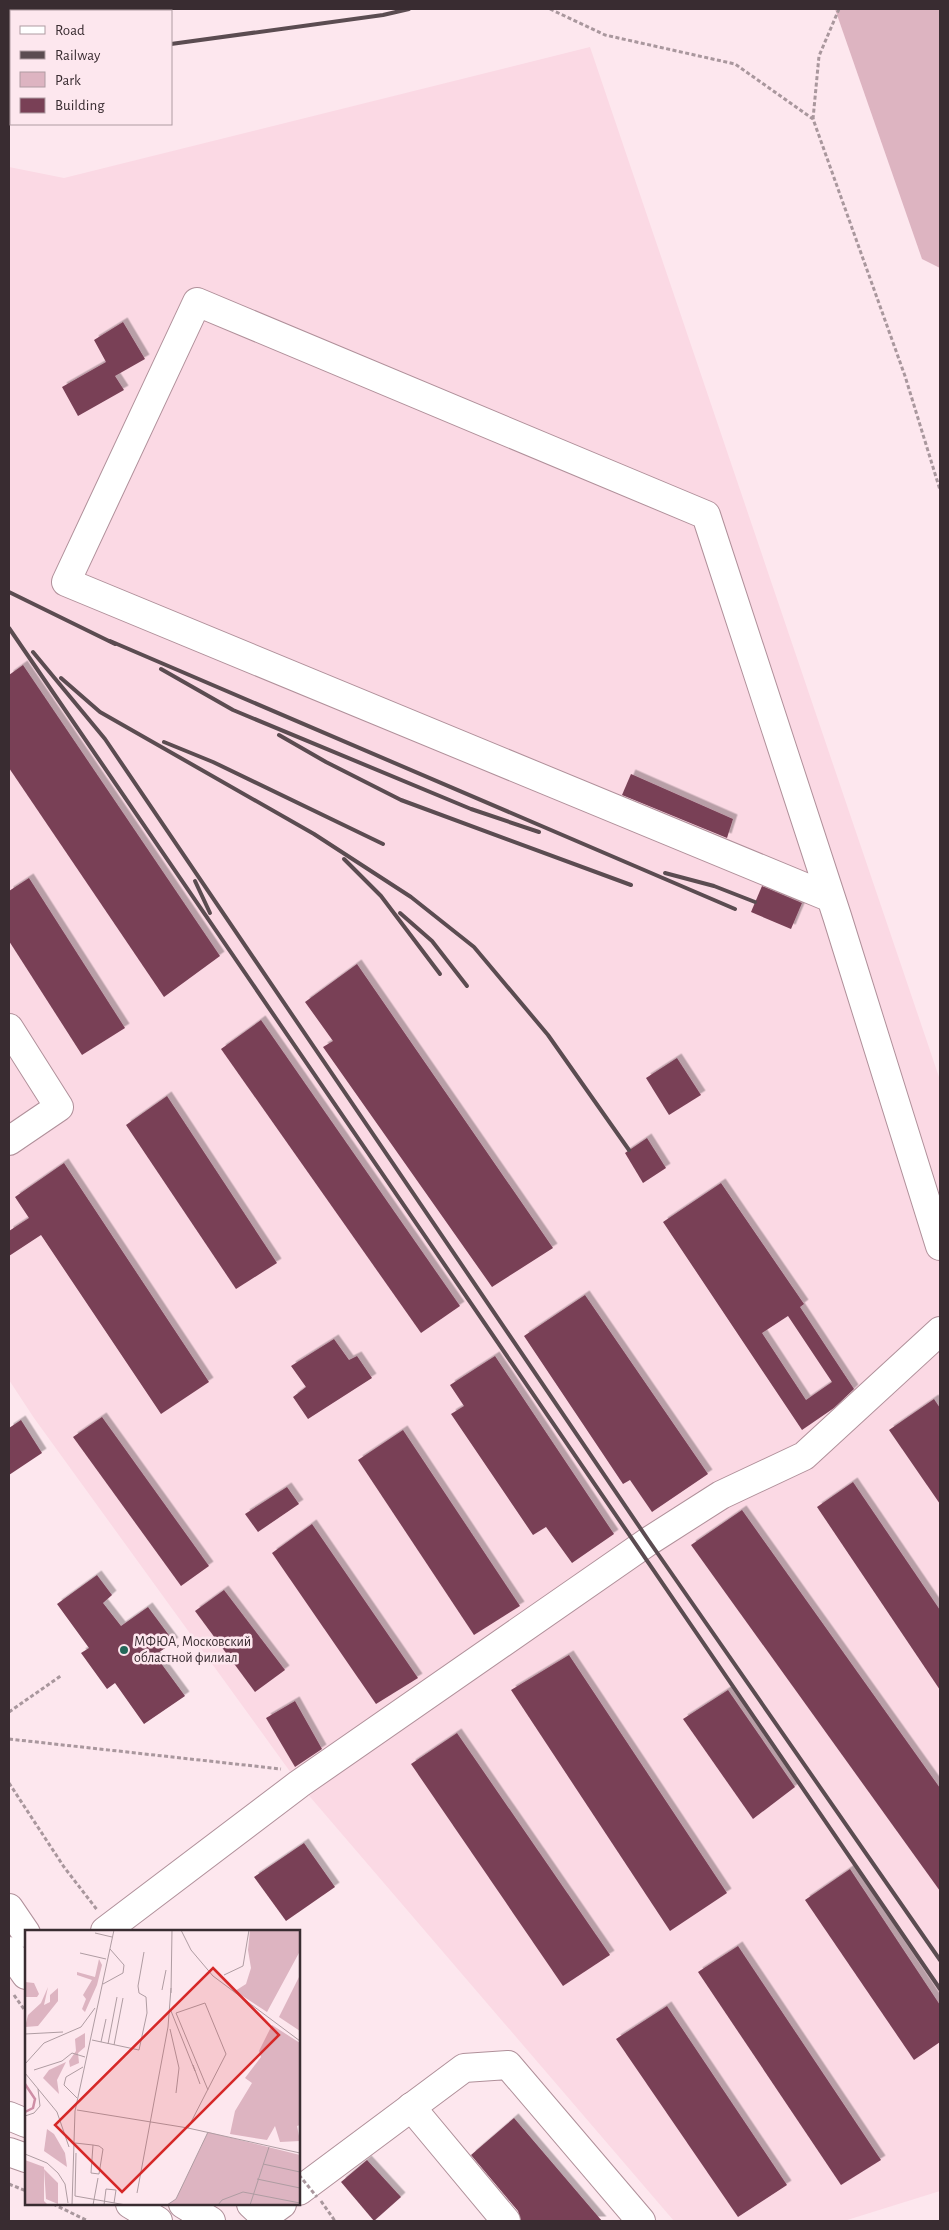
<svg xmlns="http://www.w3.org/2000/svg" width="949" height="2230" font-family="'Alegreya Sans',sans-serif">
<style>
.built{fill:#fbd9e4}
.green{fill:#ddb4c1}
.building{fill:#794056;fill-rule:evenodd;filter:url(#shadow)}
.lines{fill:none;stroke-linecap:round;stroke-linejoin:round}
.minor-casing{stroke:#b0909a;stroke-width:30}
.major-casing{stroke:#b0909a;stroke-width:30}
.path{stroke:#a9979d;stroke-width:3;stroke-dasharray:4 2.5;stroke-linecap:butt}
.minor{stroke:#fff;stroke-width:28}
.major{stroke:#fff;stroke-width:28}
.rail{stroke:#5b4c51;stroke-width:4}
.path-bridge{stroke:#a9979d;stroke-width:3;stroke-dasharray:4 2.5;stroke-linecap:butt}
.poi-dot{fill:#236759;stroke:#fde7ee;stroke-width:2}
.labels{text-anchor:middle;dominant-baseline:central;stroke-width:5;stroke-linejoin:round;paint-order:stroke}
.poi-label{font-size:14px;fill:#392c31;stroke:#fde7ee;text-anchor:start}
.inset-river{fill:none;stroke:#ce8ea5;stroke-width:2.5}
.inset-road{fill:none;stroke:#af9ca2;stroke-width:1}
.view{fill:#d62828;fill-opacity:0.15;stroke:#d62828;stroke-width:2.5}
.inset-edge{fill:none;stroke:#392c31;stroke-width:2.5}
</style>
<defs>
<filter id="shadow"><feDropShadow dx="4.5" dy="-4.5" stdDeviation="0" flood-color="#0004"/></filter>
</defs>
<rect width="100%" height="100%" fill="#fde7ee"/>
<!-- built -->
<path class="built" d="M590,47L940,1080V2191L844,2221H674L299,1784L34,1418L9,1380V167L64,178Z"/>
<!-- green -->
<path class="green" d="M835,9H940V268L922,259Z"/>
<!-- building -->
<g class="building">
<path d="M123,322L145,359L115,376L124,390L78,416L62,387L106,362L94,340Z"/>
<path d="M23,665L220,956L164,997L9,768V675Z"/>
<path d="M631,774L733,819L727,838L622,795Z"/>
<path d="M29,878L125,1028L82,1055L9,941V891Z"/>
<path d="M762,886L802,903L791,929L751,912Z"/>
<path d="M357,964L553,1248L492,1287L323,1047L333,1041L305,1002Z"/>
<path d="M261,1020L460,1306L421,1333L221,1049Z"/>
<path d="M677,1058L701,1095L669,1115L646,1078Z"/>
<path d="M167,1096L277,1263L236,1289L126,1125Z"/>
<path d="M647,1138L666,1168L643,1183L625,1153Z"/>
<path d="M64,1163L209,1382L161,1414L41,1235L9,1256V1231L29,1218L15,1197Z"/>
<path d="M721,1183L804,1304L800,1307L854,1389L834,1408L802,1430L663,1222ZM788,1316L832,1382L806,1400L762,1333Z"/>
<path d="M585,1295L708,1474L652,1512L630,1480L623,1484L524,1336Z"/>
<path d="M334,1339L349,1360L357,1356L372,1378L308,1419L293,1397L306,1387L291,1366Z"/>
<path d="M495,1356L614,1534L572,1563L546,1527L533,1535L451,1414L464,1406L450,1385Z"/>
<path d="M934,1399L940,1408V1504L889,1430Z"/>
<path d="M102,1417L209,1566L181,1586L73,1437Z"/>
<path d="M21,1420L42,1453L9,1475V1428Z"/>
<path d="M403,1430L520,1606L474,1635L358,1460Z"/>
<path d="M853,1482L940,1610V1690L817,1507Z"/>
<path d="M287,1487L299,1504L258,1532L245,1514Z"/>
<path d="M742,1510L940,1788V1891L691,1545Z"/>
<path d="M312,1524L418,1678L376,1704L272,1553Z"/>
<path d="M97,1575L112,1595L103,1603L121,1626L148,1607L174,1642L155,1655L185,1696L144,1724L115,1683L107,1689L81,1653L89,1648L57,1604Z"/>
<path d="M224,1590L285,1670L255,1692L195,1611Z"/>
<path d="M569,1655L727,1893L670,1931L511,1690Z"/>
<path d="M728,1690L795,1787L753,1819L683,1719Z"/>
<path d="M295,1701L322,1749L295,1767L266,1718Z"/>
<path d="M457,1733L610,1955L563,1986L411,1764Z"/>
<path d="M304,1843L335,1887L286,1921L254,1877Z"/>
<path d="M850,1869L940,2005V2042L914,2060L805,1900Z"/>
<path d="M738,1946L881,2160L841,2185L698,1972Z"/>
<path d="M667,2006L787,2185L738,2217L616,2039Z"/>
<path d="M514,2118L602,2221H521L518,2211L471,2155Z"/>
<path d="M367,2160L401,2197L374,2221L341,2182Z"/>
</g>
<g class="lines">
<!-- minor casing -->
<g class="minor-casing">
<g id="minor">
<path d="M831,898L66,582L197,302L706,515L837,916L940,1246"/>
<path d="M9,1028L59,1107L9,1141"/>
<path d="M9,1908L26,1933"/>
<path d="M105,1931L299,1784L649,1541L721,1495L804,1456L940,1331"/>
<path d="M411,2107L506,2221"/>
<path d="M299,2191L464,2068L508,2065L641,2221"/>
<path d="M251,2204L269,2221"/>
<path d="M264,2217L282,2204"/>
</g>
</g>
<!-- major casing -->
<g class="major-casing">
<g id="major">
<path d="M9,1951L26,1975"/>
<path d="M9,2116L26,2123"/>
<path d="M9,2152L26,2158"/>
<path d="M130,2204L158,2221"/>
<path d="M183,2204L211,2221"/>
</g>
</g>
<!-- path -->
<g class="path">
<path d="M550,9L605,35L735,64L813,119L905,376L940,490"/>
<path d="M813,119L819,56L839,9"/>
<path d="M9,1712L62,1675"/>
<path d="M9,1739L281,1769"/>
<path d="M9,1783L64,1867L98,1911"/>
<path d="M14,1995L26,2012"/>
<path d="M9,2184L26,2191"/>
<path d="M321,2201L335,2221"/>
<path d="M53,2204L88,2221"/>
</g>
<!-- minor -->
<use href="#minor" class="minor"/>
<!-- major -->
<use href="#major" class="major"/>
<!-- rail -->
<g class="rail">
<path d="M171,44L383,15L409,9"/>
<path d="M9,60H11"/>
<path d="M9,592L115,644"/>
<path d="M9,628L940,1989"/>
<path d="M110,641L735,909"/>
<path d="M33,652L105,739L649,1541L940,1960"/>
<path d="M161,669L233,710L471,809L539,832"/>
<path d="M61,678L100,712L314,834L411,897L474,947L548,1035L629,1150"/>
<path d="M279,735L326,762L401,800L631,885"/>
<path d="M164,742L213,762L383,844"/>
<path d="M344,859L381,896L440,974"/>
<path d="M665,873L714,886L755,902"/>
<path d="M195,881L210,913"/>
<path d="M400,913L432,941L467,986"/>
</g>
<!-- path-bridge -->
<path class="path-bridge" d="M299,2175L317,2197"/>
</g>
<!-- markers -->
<circle class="poi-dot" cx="124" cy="1650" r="5"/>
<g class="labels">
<!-- poi labels -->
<g class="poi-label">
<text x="134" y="1642">МФЮА, Московский<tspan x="134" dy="16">областной филиал</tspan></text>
</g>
</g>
<!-- overview -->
<g transform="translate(25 1930)">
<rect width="275" height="275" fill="#fde7ee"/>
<path d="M225,0H275V21L242,82L210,61L221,54L226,38L223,20ZM74,29L77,35L72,55L60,82L57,79L61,69L58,65L67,50L52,45V42L70,47ZM275,45V101L254,87ZM0,52L9,53L14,64L12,67H0ZM23,57L19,75L25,72V65L33,58V71L13,96L0,97L3,85L16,73ZM247,95L275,113V195L272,196L275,211L255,212L250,196L242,210L205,204L210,181L227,153L220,148L236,127L234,121ZM60,103V117L53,123L54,133L45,137L44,131L51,121L50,109ZM41,132L32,150L34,164L18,148L24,140ZM22,199L29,204L40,223L42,237L19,221ZM183,202L275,225V275H142L151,269ZM0,230L19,237V271L23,275H0ZM19,239L33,253V274L21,269Z" fill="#ddb4c1"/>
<path class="inset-river" d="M0,154L10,169L8,178L0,182"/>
<path class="inset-road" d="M156,0L166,20L188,46L275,111M70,3L87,7M55,23L81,29M199,45L218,36L224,0M78,54L98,43L99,35L85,19M137,60L141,40M146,63L147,0M146,81L170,141M145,99L154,138L151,163M0,104L38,102M67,110L114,120L122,83L121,67L114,63L113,56L119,22M76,112L81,89M83,114L92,67M89,115L98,68M0,134L19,113L56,97L70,78M168,135L175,154M9,140L37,131L47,123L60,127M0,143L32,182L44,217M52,168L39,155L41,147L58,137M52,180L163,198L201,124L180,73L151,83L183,160M0,186L9,183L15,176L13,159M163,198L275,223M50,213L68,215L74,216L78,219L74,244L66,243L68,215M51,223L50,266L101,275M0,224L22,233L33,243L40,254L43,273M238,234L275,242M232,249L275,258M112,263L143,97L146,58M47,275L50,181L89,0M68,275L73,248M79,275L81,259L91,260L89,273M142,275L151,269L183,202M193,275L197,270L218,262L275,273M225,275L244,217"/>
<path class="view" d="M188,38L254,105L97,262L30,195Z"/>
<rect width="275" height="275" class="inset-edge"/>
</g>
<!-- border -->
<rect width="949" height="2230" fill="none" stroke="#392c31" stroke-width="20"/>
<!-- legend -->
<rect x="10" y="10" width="162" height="115" fill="#fde7ee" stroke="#af9ca2"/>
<rect x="20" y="26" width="25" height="8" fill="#ffffff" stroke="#af9ca2"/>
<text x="55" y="35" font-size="15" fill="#392c31">Road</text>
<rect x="20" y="51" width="25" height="8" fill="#5b4c51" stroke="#af9ca2"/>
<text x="55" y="60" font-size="15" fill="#392c31">Railway</text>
<rect x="20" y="72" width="25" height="15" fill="#ddb4c1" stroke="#af9ca2"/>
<text x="55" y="85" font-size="15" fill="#392c31">Park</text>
<rect x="20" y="98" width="25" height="15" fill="#794056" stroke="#af9ca2"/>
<text x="55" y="110" font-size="15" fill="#392c31">Building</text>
</svg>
